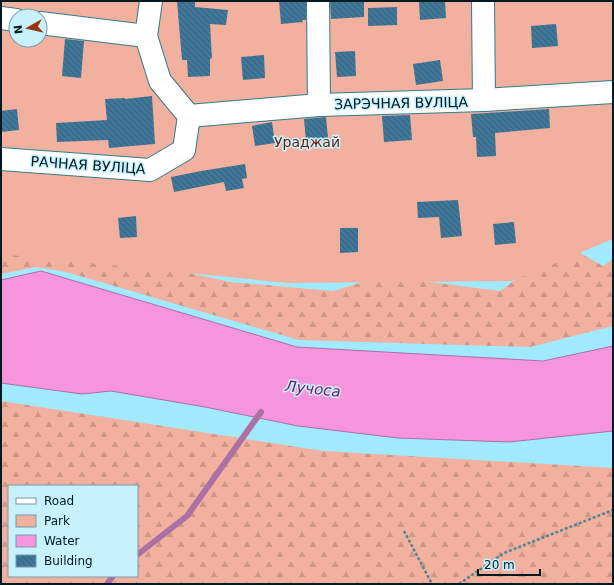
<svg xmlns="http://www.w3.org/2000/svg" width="614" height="585" font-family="'DejaVu Sans',sans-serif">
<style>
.forest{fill:url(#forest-firs);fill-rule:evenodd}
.green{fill:#f1b19e;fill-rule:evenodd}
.water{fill:#f695dd;stroke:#ac70a5}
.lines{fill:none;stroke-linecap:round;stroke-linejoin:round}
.stream{stroke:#ac70a5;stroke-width:6}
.building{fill:url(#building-back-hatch)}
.minor-casing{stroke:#327b8d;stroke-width:24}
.path{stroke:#538492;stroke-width:2.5;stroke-dasharray:3 2;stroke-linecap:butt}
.minor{stroke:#fff;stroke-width:22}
.labels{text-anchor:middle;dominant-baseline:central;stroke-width:3;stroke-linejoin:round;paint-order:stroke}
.street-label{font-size:14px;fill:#001a21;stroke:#c7f1fd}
.park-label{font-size:14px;fill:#661f09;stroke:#c7f1fd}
.water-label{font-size:15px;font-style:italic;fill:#6e195e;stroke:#c7f1fd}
</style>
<defs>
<pattern id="forest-firs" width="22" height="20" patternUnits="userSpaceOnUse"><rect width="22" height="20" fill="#f1b19e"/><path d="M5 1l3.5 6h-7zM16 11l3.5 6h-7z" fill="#cd9888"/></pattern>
<pattern id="building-back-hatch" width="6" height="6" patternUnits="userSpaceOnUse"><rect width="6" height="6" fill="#407697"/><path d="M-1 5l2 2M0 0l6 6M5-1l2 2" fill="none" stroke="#33607b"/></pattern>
</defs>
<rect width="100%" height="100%" fill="#a1e9fd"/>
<!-- forest -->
<g class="forest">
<path d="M1,242L86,250L230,282L333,291L383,276L500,291L565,244L603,266L613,259V326L530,347L299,340L66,272L36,267L1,274Z"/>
<path d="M1,401L323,451L613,468V584H1ZM9,486H137V576H9Z"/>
</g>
<!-- green -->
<path class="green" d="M1,1H613V239L512,281L287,283L1,254ZM16,16H40V40H16Z"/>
<!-- water -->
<path class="water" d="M41,271L297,347L543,361L613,346V431L509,442L398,438L298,426L205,407L111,391L82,394L1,383V280Z"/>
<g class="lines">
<!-- stream -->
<g class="stream">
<path d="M137,555L187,516L261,412"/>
<path d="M107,584L113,576"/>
</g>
</g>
<!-- building -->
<g class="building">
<path d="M177,1H195V7L228,10L226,25L210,24L212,58L210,59V76L188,77L187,60H182Z"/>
<path d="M279,1H306V20H302L303,22L281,24Z"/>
<path d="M330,1H364V17L331,19Z"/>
<path d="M419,1H445L446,18L420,20Z"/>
<path d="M397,7V25L368,26V8Z"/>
<path d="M556,24L558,46L532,48L531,26Z"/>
<path d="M65,39L84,41L81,78L62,76Z"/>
<path d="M355,51L356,76L337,77L335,52Z"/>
<path d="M264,55L265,78L243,80L241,57Z"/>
<path d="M440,60L443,81L416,85L413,64Z"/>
<path d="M152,96L155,144L109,148L108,140L57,142L56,123L107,120L105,99L125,98V99Z"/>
<path d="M17,109L19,130L1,132V111Z"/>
<path d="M549,109L550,128L495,133L496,156L477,157L476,137H473L471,114Z"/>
<path d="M410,115L412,140L384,142L382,116Z"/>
<path d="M326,117L328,138L306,141L304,119Z"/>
<path d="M272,122L275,143L255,146L252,126Z"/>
<path d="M245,164L247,178L242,179L244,188L226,191L224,182L174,192L171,177L201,171Z"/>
<path d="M458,200L462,236L441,238L439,217L418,218L417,202Z"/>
<path d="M136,216L137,237L120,238L118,218Z"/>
<path d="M514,222L516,243L495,245L493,224Z"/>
<path d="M340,228H358V252L340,253Z"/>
</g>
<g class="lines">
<!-- minor casing -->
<g class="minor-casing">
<g id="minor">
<path d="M151,1L146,36L160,81L189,116"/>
<path d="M318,1L319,105"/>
<path d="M483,1L484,100"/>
<path d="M1,18L16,20"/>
<path d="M40,23L146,36"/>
<path d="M189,116L319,105L484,100L613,92"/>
<path d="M1,159L150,170L184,150L189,116"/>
</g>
</g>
<!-- path -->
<g class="path">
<path d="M404,531L432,584"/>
<path d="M459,584L504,553L613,510"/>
</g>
<!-- minor -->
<use href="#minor" class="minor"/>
</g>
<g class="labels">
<!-- street labels -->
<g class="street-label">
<text transform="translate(401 103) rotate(-1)">ЗАРЭЧНАЯ ВУЛІЦА</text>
<text transform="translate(88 165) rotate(4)">РАЧНАЯ ВУЛІЦА</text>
</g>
<!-- park labels -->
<g class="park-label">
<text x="307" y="142">Ураджай</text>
</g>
<!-- water labels -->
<g class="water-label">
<text transform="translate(313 389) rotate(6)">Лучоса</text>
</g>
</g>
<!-- border -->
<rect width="614" height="585" fill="none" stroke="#001a21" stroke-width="4"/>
<!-- legend -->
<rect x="8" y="485" width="130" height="92" fill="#c7f1fd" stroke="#779ba5"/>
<rect x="16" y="498" width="20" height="6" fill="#ffffff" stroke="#779ba5"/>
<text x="44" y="505" font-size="12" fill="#001a21">Road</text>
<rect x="16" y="515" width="20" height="12" fill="#f1b19e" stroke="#779ba5"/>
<text x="44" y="525" font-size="12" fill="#001a21">Park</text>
<rect x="16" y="535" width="20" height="12" fill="#f695dd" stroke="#779ba5"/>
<text x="44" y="545" font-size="12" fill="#001a21">Water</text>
<rect x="16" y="555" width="20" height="12" fill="url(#building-back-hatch)" stroke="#779ba5"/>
<text x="44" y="565" font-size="12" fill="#001a21">Building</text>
<!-- north arrow -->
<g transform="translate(28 28) rotate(262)"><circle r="19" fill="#c7f1fd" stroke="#779ba5"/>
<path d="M0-3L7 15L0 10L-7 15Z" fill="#9a3312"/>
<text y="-6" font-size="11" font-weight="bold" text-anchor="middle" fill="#001a21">N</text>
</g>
<!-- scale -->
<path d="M478 569v6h62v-6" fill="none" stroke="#001a21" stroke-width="2"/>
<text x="484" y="569" font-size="12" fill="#001a21" stroke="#c7f1fd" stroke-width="3" paint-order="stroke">20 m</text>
</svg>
